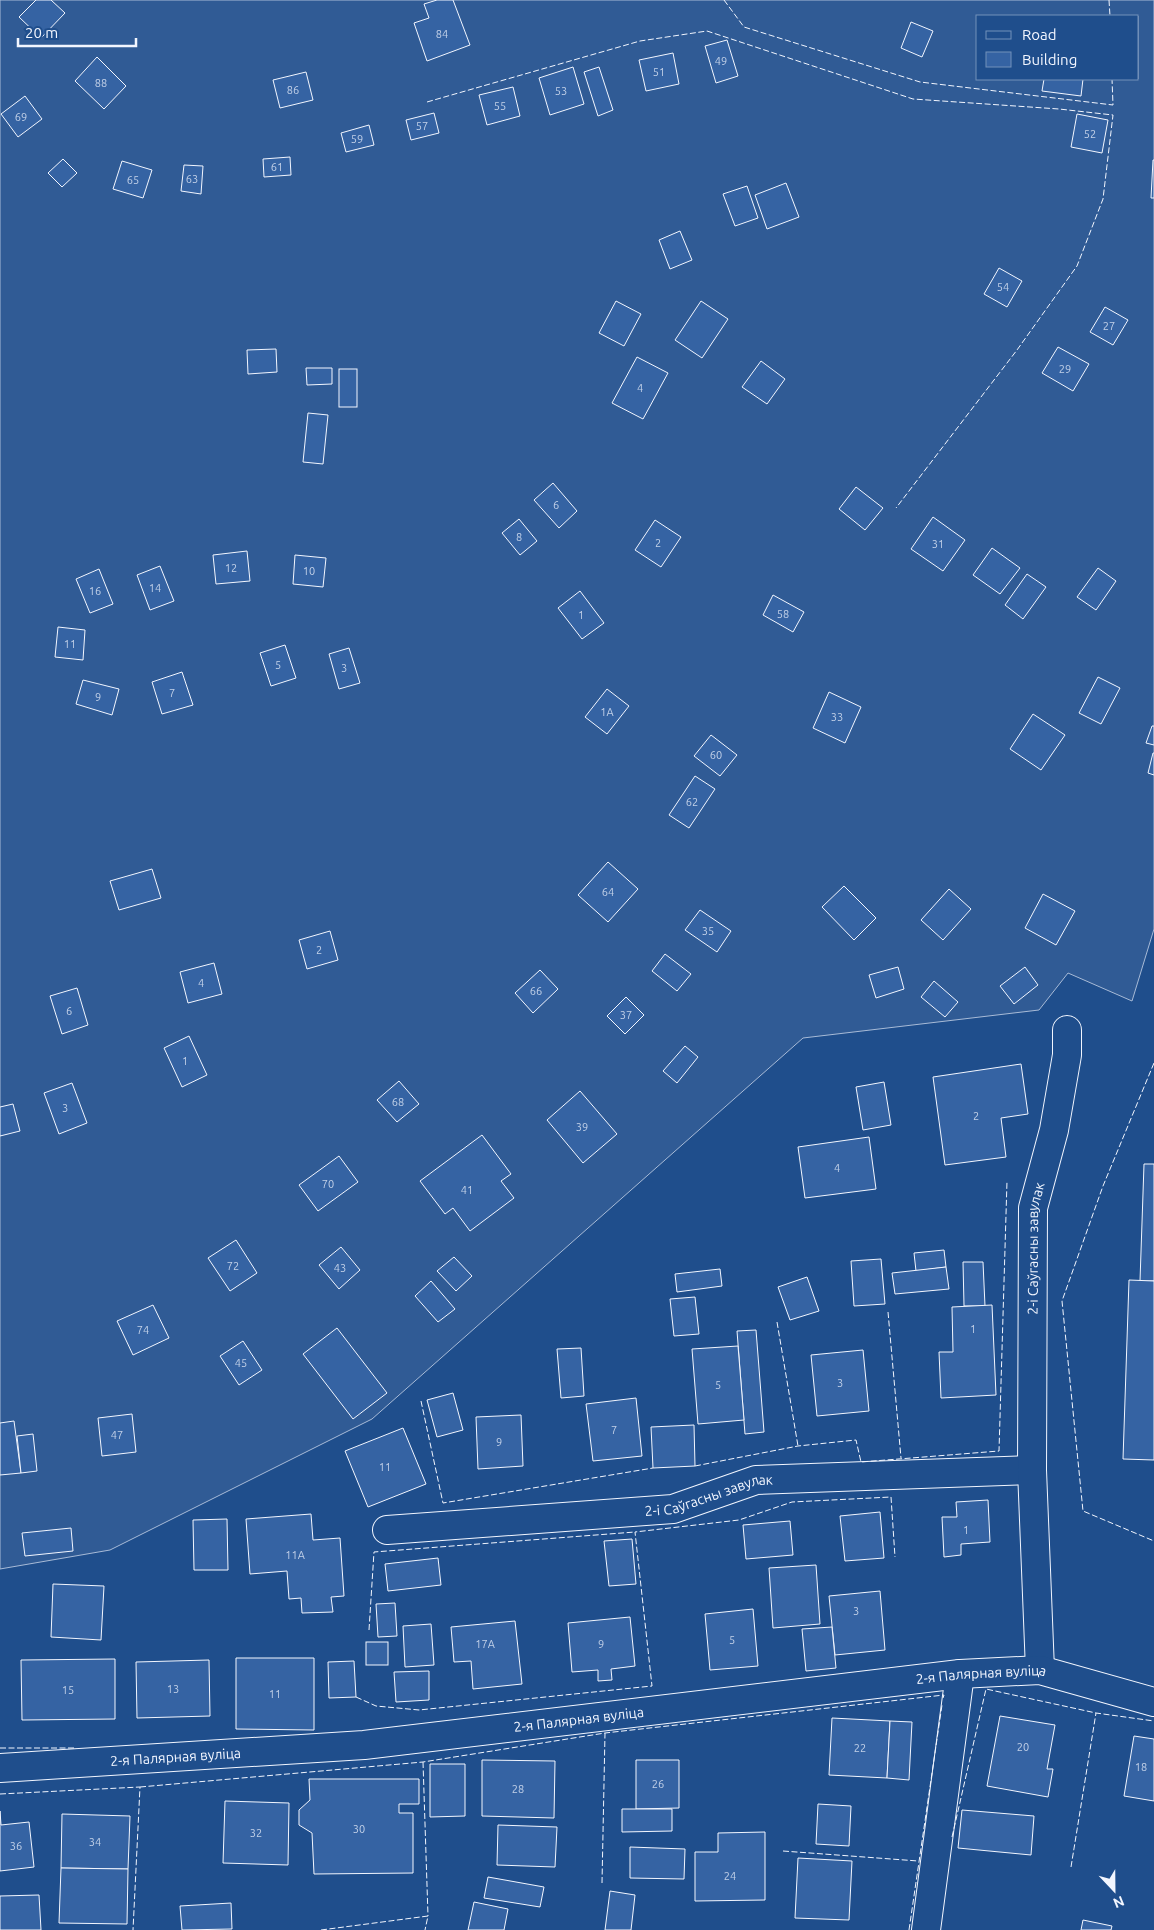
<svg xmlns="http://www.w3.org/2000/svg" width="1154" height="1930" font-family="Ubuntu,sans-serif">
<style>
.built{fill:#305b95;stroke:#a8bbd7;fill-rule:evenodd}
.building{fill:#3563a3;stroke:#f2f6ff}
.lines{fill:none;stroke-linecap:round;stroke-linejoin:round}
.minor-casing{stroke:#f2f6ff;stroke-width:30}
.minor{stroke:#1f4e8c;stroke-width:28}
.fence{stroke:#f2f6ff;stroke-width:1;stroke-dasharray:6 2.5;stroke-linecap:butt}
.labels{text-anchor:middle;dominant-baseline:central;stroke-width:4;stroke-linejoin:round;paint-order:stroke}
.number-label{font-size:11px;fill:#c3d1e8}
.street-label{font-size:14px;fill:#f2f6ff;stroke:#1f4e8c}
</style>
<rect width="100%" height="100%" fill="#1f4e8c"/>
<!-- built -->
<path class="built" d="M0,0H1154V929L1132,1001L1068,973L1039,1010L803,1038L372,1419L110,1550L0,1569ZM978,16H1138V79H978Z"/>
<!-- building -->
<g class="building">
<path d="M36,0H51L65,13L41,38L19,17Z"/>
<path d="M437,0H453L470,45L427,61L414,23L429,18L424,4Z"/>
<path d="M911,22L933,31L922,57L901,48Z"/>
<path d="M727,40L738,76L716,83L705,46Z"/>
<path d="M673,53L679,84L646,91L639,60Z"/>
<path d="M97,57L126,86L104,109L75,81Z"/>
<path d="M573,67L584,104L550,115L539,78Z"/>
<path d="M599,67L613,110L598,116L584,72Z"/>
<path d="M306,72L313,100L280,108L273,80Z"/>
<path d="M1044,79H1083L1081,96L1042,91Z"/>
<path d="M513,87L520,116L487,125L479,95Z"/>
<path d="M25,96L42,119L18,137L1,114Z"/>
<path d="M434,113L439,133L411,140L406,120Z"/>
<path d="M1077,114L1108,120L1102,153L1071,147Z"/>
<path d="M369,125L374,145L346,152L341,133Z"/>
<path d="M290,157L291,175L264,177L263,159Z"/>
<path d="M63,159L77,173L62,187L48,173Z"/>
<path d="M1153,160H1154V198H1151Z"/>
<path d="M122,161L152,170L143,198L113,189Z"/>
<path d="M184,165L203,166L201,194L181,191Z"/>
<path d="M786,183L799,217L767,229L755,195Z"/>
<path d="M747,186L758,218L735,226L723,194Z"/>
<path d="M680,231L692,260L670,269L659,240Z"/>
<path d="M999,268L1022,281L1007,307L984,294Z"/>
<path d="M616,301L641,314L624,346L599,333Z"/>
<path d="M701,301L728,319L702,358L675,340Z"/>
<path d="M1105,307L1128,320L1113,345L1090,332Z"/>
<path d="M1058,347L1089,364L1073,391L1042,373Z"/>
<path d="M276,349L277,372L248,374L247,350Z"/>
<path d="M637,357L668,373L643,419L612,403Z"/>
<path d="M761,361L785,379L767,404L742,387Z"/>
<path d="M306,368H332V384L307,385Z"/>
<rect x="339" y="369" width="18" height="38"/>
<path d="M308,413L328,415L323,464L303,462Z"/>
<path d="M553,483L577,511L559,528L534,500Z"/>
<path d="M856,487L883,508L865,530L839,509Z"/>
<path d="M933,517L965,540L943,571L911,549Z"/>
<path d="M519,519L537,541L520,555L502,533Z"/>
<path d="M655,520L681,537L661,567L635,550Z"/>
<path d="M992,548L1020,568L1000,594L973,575Z"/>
<path d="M247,551L250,581L216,584L213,555Z"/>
<path d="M295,555L326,558L323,587L293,584Z"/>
<path d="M160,566L174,601L150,610L137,575Z"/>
<path d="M1098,568L1116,581L1096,610L1077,597Z"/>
<path d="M99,569L113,604L90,613L76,579Z"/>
<path d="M1027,574L1046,587L1023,619L1005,605Z"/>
<path d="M580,591L604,623L582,639L558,608Z"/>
<path d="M773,595L804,612L793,632L763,615Z"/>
<path d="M58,627L85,630L83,660L55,657Z"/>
<path d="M285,645L296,678L271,686L260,653Z"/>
<path d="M349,648L360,683L339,689L329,654Z"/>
<path d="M182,672L193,705L162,714L152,682Z"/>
<path d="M1098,677L1120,688L1101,724L1079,713Z"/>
<path d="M83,680L119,689L112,715L76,704Z"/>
<path d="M607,689L629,706L607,734L585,717Z"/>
<path d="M829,692L861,707L845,743L813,728Z"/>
<path d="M1033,714L1065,735L1041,770L1010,749Z"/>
<path d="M1152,726H1154V745L1146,743Z"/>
<path d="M711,735L737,755L720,776L694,756Z"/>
<path d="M1153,753H1154V775L1148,773Z"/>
<path d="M695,776L715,789L689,828L669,815Z"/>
<path d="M608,862L638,889L608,922L578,895Z"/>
<path d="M152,869L161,898L119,910L110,881Z"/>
<path d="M844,886L876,918L854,940L822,907Z"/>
<path d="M949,889L971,909L943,940L921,920Z"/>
<path d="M1043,894L1075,911L1056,945L1025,928Z"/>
<path d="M700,910L731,931L717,952L685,930Z"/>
<path d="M330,931L338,960L307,969L299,940Z"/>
<path d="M665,954L691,974L677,991L652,971Z"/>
<path d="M214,963L222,994L188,1003L180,972Z"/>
<path d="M898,967L904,989L876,998L869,975Z"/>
<path d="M1025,967L1038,985L1014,1004L1000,986Z"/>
<path d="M540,970L558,989L533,1013L515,993Z"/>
<path d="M934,981L958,1002L945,1017L921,997Z"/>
<path d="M77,988L88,1025L62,1034L50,996Z"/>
<path d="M626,997L644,1015L625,1034L607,1016Z"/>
<path d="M189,1036L207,1075L182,1087L164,1048Z"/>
<path d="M685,1046L698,1057L677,1083L663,1071Z"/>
<path d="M1021,1064L1028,1114L1001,1118L1006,1157L945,1165L933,1077Z"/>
<path d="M399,1081L419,1104L397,1122L377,1100Z"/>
<path d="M884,1082L891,1125L863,1130L856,1087Z"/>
<path d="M72,1083L87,1123L59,1134L44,1093Z"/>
<path d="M580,1091L617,1134L583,1163L547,1120Z"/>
<path d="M13,1104L20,1131L0,1136V1107Z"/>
<path d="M482,1135L511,1174L501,1181L514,1198L470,1231L453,1208L445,1214L420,1181Z"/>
<path d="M869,1137L876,1189L805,1198L798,1147Z"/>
<path d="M339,1156L358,1182L318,1211L299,1185Z"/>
<path d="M1144,1164H1154V1281H1140Z"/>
<path d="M236,1240L257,1273L230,1291L208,1258Z"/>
<path d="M341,1247L360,1270L339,1289L319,1265Z"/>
<path d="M944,1250L946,1267L916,1271L914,1253Z"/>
<path d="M454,1257L472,1276L456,1291L437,1271Z"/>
<path d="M881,1259L885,1304L854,1306L851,1261Z"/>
<path d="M963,1262H983L985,1306H964Z"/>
<path d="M946,1267L949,1289L895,1294L892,1273Z"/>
<path d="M720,1269L722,1286L677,1292L675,1274Z"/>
<path d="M807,1277L819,1311L790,1320L778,1287Z"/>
<path d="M1129,1280L1154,1281V1460L1123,1459Z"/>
<path d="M431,1281L455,1309L438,1322L415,1296Z"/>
<path d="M695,1297L699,1334L674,1336L670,1299Z"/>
<path d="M153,1305L169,1338L133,1355L117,1321Z"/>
<path d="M992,1305L996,1395L941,1398L939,1352H953L952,1307Z"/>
<path d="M337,1328L387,1393L353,1419L303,1354Z"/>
<path d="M756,1330L764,1432L745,1434L737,1331Z"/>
<path d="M243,1341L262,1370L239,1385L220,1356Z"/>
<path d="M738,1346L744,1420L698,1424L692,1349Z"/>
<path d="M581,1348L584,1396L561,1398L557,1349Z"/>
<path d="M863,1350L869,1411L817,1416L811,1355Z"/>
<path d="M453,1393L463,1430L437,1437L427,1400Z"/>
<path d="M636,1398L642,1456L593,1461L586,1404Z"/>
<path d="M132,1414L136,1452L102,1456L98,1418Z"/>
<path d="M521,1415L523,1466L478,1469L476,1417Z"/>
<path d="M14,1421L21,1473L0,1475V1423Z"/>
<path d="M694,1425L695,1466L653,1468L651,1427Z"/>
<path d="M403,1428L426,1484L368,1507L345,1451Z"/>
<path d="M33,1434L37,1471L21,1473L17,1436Z"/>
<path d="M988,1500L990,1542L961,1544V1555L944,1557L942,1517H957L956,1502Z"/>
<path d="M880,1512L884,1558L845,1561L840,1516Z"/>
<path d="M311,1514L313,1540L340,1538L344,1596L331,1597L333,1612L302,1613L301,1598L289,1599L287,1571L250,1574L246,1519Z"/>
<path d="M227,1519L228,1570H194L193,1520Z"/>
<path d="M790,1521L793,1555L746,1559L743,1525Z"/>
<path d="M71,1528L73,1551L25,1556L22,1533Z"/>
<path d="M632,1539L636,1584L609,1586L604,1541Z"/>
<path d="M438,1558L441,1585L388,1591L385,1564Z"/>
<path d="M816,1565L820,1624L773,1628L769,1568Z"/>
<path d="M53,1584L104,1586L101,1640L51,1637Z"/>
<path d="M880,1591L885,1650L835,1655L829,1596Z"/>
<path d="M395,1603L397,1636L378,1637L376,1604Z"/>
<path d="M753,1609L758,1666L710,1670L705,1614Z"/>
<path d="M630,1617L635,1666L611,1669L612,1680L598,1681V1670L572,1672L568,1623Z"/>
<path d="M515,1621L522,1684L473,1689L471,1661L454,1662L451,1627Z"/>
<path d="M431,1624L434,1665L405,1667L403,1626Z"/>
<path d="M832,1627L836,1668L806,1671L802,1629Z"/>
<rect x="366" y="1642" width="22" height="23"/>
<path d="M236,1658H314V1730L236,1729Z"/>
<path d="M115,1659V1719L22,1720L21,1660Z"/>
<path d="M209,1660L210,1716L137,1718L136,1662Z"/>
<path d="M354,1661L356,1697L329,1698L328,1662Z"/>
<path d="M429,1671V1700L396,1702L394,1672Z"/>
<path d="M1000,1716L1055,1725L1047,1769H1053L1048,1797L987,1786Z"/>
<path d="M832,1718L890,1721L887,1778L829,1775Z"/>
<path d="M890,1721L912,1722L909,1780L887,1778Z"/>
<path d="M1134,1736L1154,1739V1801L1124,1796Z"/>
<path d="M482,1760L555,1761L554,1818L482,1816Z"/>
<path d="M636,1760H679V1808L636,1809Z"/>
<path d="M430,1764H465V1816L430,1817Z"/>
<path d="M309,1779H419V1804H399V1813H413V1873L314,1874L312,1833L299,1825V1810L310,1800Z"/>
<path d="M225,1801L289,1803L288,1865L223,1863Z"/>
<path d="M818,1804L851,1806L849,1846L816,1844Z"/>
<path d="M622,1809H672V1831L622,1832Z"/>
<path d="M962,1810L1034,1816L1031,1855L958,1848Z"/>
<path d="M0,1811L1,1825L29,1822L34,1867L0,1871Z"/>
<path d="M62,1814L130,1816L128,1869L61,1868Z"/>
<path d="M498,1825L557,1827L555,1867L497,1865Z"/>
<path d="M765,1832V1900L695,1901V1852H718V1833Z"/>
<path d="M630,1847L685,1849L684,1879L630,1878Z"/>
<path d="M798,1858L852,1861L849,1920L795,1918Z"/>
<path d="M61,1868L128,1869L127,1924L59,1923Z"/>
<path d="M488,1877L544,1887L540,1907L484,1898Z"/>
<path d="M610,1891L635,1895L631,1930H605Z"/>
<path d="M39,1895L41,1930H0V1896Z"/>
<path d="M474,1902L508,1909L504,1930H468Z"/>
<path d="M231,1903L232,1929L182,1930L180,1906Z"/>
<path d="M1083,1920L1112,1926L1111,1930H1081Z"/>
</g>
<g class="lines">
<!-- minor casing -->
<g class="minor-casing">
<g id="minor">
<path id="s1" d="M387,1530L673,1509L756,1480L1032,1470"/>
<path id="s2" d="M1040,1670L1032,1470L1033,1208L1054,1130L1067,1055V1030"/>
<path id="s3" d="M0,1768L364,1745L960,1674L1040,1670L1154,1702"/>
<path d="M926,1930L960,1674"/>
</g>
</g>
<!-- minor -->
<use href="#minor" class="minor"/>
<!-- fence -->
<g class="fence">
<path d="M724,0L744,27L920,82L1113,105L1112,79"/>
<path d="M1109,0L1110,16"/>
<path d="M427,102L640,41L707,31L913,99L1059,109L1113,115L1103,199L1077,266L1017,350L896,508"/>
<path d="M1154,1063L1103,1186L1062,1301L1083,1511L1154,1541"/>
<path d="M888,1312L901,1458"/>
<path d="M777,1322L798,1446"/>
<path d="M421,1401L443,1503L653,1468"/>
<path d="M695,1466L798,1446L856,1440L861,1462L999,1451L1007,1181"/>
<path d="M369,1630L374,1552L635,1532"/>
<path d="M356,1697L376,1706L419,1710L652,1686L635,1532L739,1520L792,1502L891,1497L895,1557"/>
<path d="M0,1748H76"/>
<path d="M423,1762L428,1916"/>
<path d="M140,1787L423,1762L605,1733L944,1695L943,1698"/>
<path d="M0,1794L140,1787L133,1930"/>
<path d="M952,1837L986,1689L1096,1713L1154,1721"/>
<path d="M783,1851L918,1861"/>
<path d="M1071,1867L1096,1713"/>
<path d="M602,1883L605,1733"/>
<path d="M321,1930L428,1916L425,1930"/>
<path d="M909,1930L942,1705"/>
</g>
</g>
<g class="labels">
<!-- number labels -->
<g class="number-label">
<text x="442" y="34">84</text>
<text x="721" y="61">49</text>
<text x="659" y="72">51</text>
<text x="101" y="83">88</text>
<text x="293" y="90">86</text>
<text x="561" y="91">53</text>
<text x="500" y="106">55</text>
<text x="21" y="117">69</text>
<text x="422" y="126">57</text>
<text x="1090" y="134">52</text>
<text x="357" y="139">59</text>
<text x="277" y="167">61</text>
<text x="192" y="179">63</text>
<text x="133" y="180">65</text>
<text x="1003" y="287">54</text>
<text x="1109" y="326">27</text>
<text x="1065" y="369">29</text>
<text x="640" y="388">4</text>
<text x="556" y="505">6</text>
<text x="519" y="537">8</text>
<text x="658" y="543">2</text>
<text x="938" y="544">31</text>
<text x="231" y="568">12</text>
<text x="309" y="571">10</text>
<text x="155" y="588">14</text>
<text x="95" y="591">16</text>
<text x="783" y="614">58</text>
<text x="581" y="615">1</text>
<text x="70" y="644">11</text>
<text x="278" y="665">5</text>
<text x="344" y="668">3</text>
<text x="172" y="693">7</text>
<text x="98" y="697">9</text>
<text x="607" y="712">1А</text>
<text x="837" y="717">33</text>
<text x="716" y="755">60</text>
<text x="692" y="802">62</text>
<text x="608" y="892">64</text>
<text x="708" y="931">35</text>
<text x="319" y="950">2</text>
<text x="201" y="983">4</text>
<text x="536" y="991">66</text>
<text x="69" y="1011">6</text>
<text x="626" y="1015">37</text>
<text x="185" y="1061">1</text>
<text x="398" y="1102">68</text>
<text x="65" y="1108">3</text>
<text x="976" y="1116">2</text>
<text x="582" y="1127">39</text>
<text x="837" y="1168">4</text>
<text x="328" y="1184">70</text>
<text x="467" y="1190">41</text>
<text x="233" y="1266">72</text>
<text x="340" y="1268">43</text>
<text x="973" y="1329">1</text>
<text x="143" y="1330">74</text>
<text x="241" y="1363">45</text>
<text x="840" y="1383">3</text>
<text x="718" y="1385">5</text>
<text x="614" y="1430">7</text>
<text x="117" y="1435">47</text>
<text x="499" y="1442">9</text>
<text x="385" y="1467">11</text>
<text x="966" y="1530">1</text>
<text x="295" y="1555">11А</text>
<text x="856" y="1611">3</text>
<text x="732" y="1640">5</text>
<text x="485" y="1644">17А</text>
<text x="601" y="1644">9</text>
<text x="173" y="1689">13</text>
<text x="68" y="1690">15</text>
<text x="275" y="1694">11</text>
<text x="1023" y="1747">20</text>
<text x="860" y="1748">22</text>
<text x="1141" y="1767">18</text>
<text x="658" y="1784">26</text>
<text x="518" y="1789">28</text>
<text x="359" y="1829">30</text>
<text x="256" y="1833">32</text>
<text x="95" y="1842">34</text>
<text x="16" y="1846">36</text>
<text x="730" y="1876">24</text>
</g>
<!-- street labels -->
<g class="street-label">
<text stroke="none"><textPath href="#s2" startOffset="422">2-і Саўгасны завулак</textPath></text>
<text stroke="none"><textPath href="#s1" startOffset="325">2-і Саўгасны завулак</textPath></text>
<text stroke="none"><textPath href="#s3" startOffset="986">2-я Палярная вуліца</textPath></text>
<text stroke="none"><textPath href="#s3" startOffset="581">2-я Палярная вуліца</textPath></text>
<text stroke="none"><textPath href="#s3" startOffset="176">2-я Палярная вуліца</textPath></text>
</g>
</g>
<!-- legend -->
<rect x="976" y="15" width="162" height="65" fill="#1f4e8c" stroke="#7391ba"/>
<rect x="986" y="31" width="25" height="8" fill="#1f4e8c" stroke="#7391ba"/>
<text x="1022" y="40" font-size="15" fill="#f2f6ff">Road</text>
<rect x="986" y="52" width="25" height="15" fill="#3563a3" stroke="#7391ba"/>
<text x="1022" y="65" font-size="15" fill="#f2f6ff">Building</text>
<!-- north arrow -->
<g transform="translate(1114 1890) rotate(158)" stroke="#1f4e8c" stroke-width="4" paint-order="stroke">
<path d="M0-4L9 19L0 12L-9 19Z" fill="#f2f6ff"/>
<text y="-8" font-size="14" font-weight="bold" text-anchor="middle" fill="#f2f6ff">N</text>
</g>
<!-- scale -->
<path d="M18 38v8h118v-8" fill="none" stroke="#f2f6ff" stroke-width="2.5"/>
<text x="25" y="38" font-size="15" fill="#f2f6ff" stroke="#1f4e8c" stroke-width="4" paint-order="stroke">20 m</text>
</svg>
